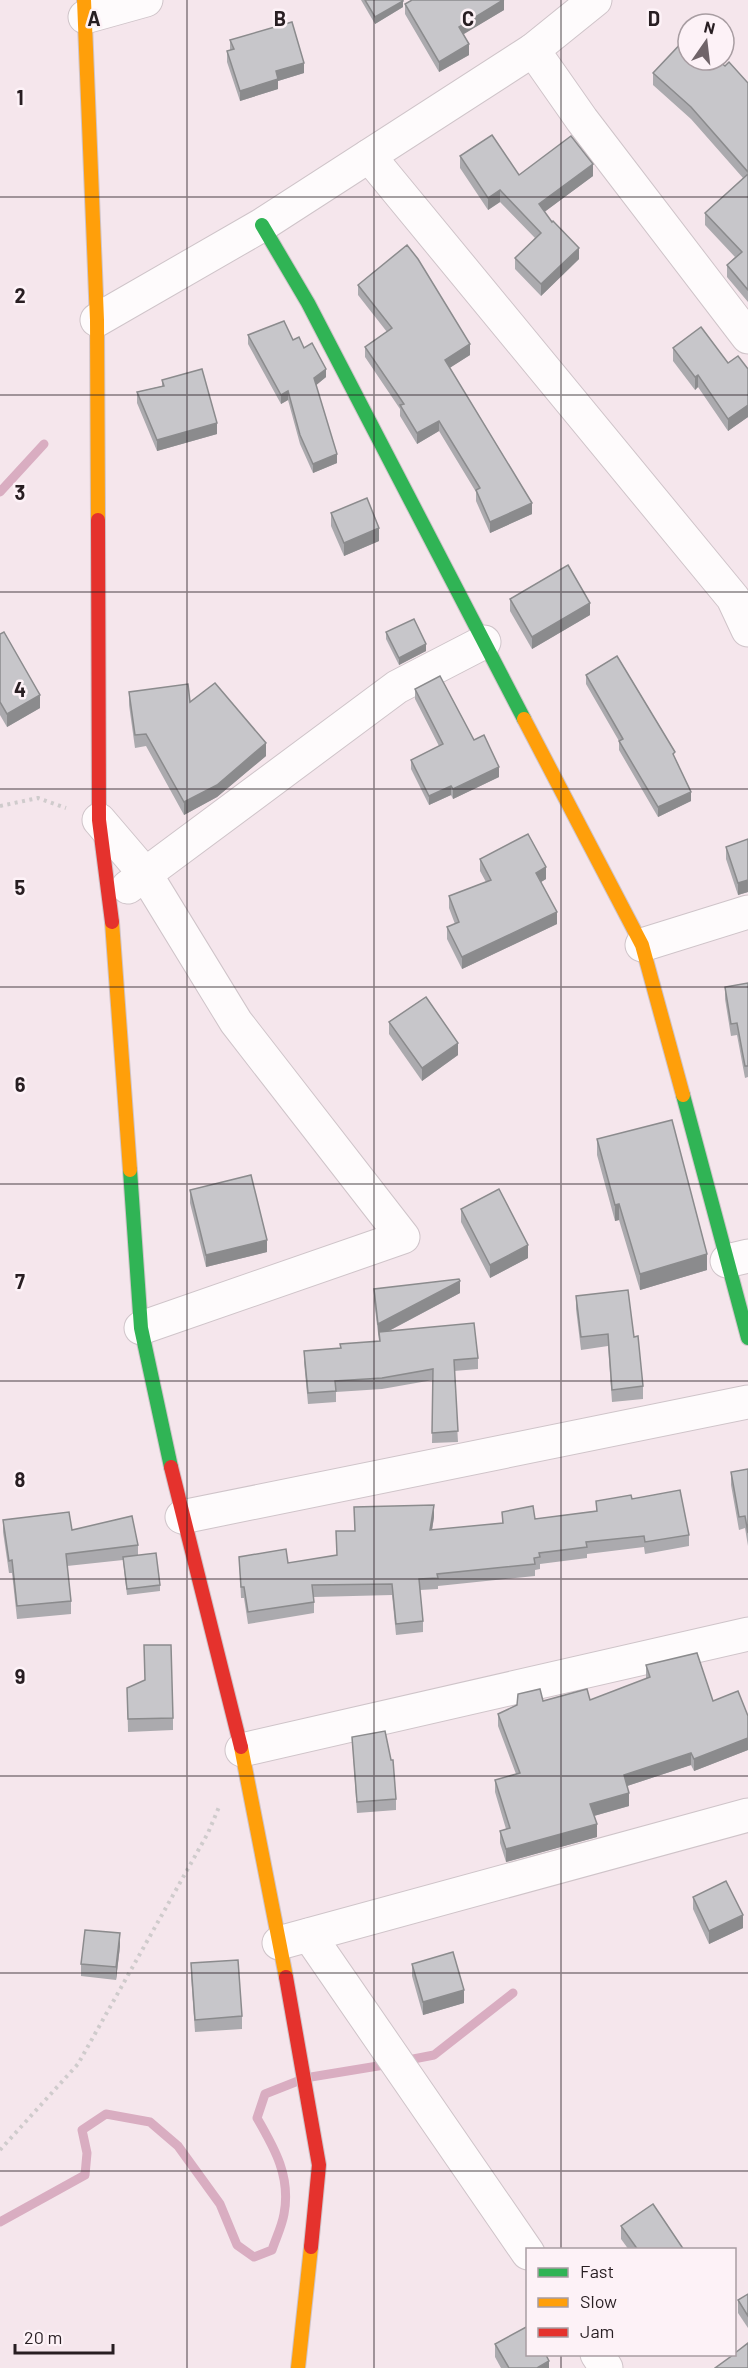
<svg xmlns="http://www.w3.org/2000/svg" width="748" height="2368" font-family="Barlow,sans-serif">
<style>
.lines{fill:none;stroke-linecap:round;stroke-linejoin:round}
.stream{stroke:#d9adc1;stroke-width:9}
.street-casing{stroke:#cfc4c9;stroke-width:35}
.fast-casing{stroke:#cfc4c9;stroke-width:16}
.slow-casing{stroke:#cfc4c9;stroke-width:16}
.jam-casing{stroke:#cfc4c9;stroke-width:16}
.path{stroke:#cfcbcc;stroke-width:4;stroke-dasharray:3 4.5;stroke-linecap:butt}
.street{stroke:#fefbfc;stroke-width:33}
.fast{stroke:#30b455;stroke-width:14}
.slow{stroke:#ff9f0a;stroke-width:14}
.jam{stroke:#e5322d;stroke-width:14}
.wall{fill:#abaaae}
.shaded-wall{fill:#8b8b8d}
.building{fill:#c7c6ca;stroke:#8b8b8d;stroke-width:1.5}
.grid{fill:none;stroke:#281e22;stroke-width:1.5;stroke-opacity:0.55}
.grid-label{font-size:20px;text-anchor:middle;font-weight:bold;fill:#281e22;stroke:#fdf2f7;stroke-width:5;stroke-linejoin:round;paint-order:stroke}
</style>
<rect width="100%" height="100%" fill="#f5e6ec"/>
<g class="lines">
<!-- stream -->
<g class="stream">
<path d="M0,492L44,444"/>
<path d="M403,2061L434,2055L513,1993"/>
<path d="M311,2077L390,2064"/>
<path d="M0,2222L85,2175L87,2153L82,2130L106,2114L150,2122L178,2146L220,2204L237,2245L254,2257L272,2250C276,2238 282,2226 284,2214C291,2177 275,2149 257,2118L265,2094L298,2081"/>
</g>
<!-- street casing -->
<g class="street-casing">
<g id="street">
<path d="M85,17L146,0"/>
<path d="M533,50L582,120L748,337"/>
<path d="M369,156L733,598L748,630"/>
<path d="M97,320L262,225L533,50L595,0"/>
<path d="M99,820L146,875L236,1022L403,1237L141,1328"/>
<path d="M128,887L397,687L484,642"/>
<path d="M642,945L748,912"/>
<path d="M727,1261L748,1256"/>
<path d="M182,1517L748,1402"/>
<path d="M242,1750L748,1634"/>
<path d="M309,1935L528,2253"/>
<path d="M279,1943L748,1815"/>
<path d="M597,2354L606,2368"/>
</g>
</g>
<!-- fast casing -->
<g class="fast-casing">
<g id="fast">
<path d="M262,225L308,303L524,719"/>
<path d="M683,1095L748,1338"/>
<path d="M130,1170L141,1328L171,1467"/>
</g>
</g>
<!-- slow casing -->
<g class="slow-casing">
<g id="slow">
<path d="M84,0L97,320L98,520"/>
<path d="M524,719L642,945L683,1095"/>
<path d="M112,922L130,1170"/>
<path d="M241,1747L286,1977"/>
<path d="M298,2368L311,2247"/>
</g>
</g>
<!-- jam casing -->
<g class="jam-casing">
<g id="jam">
<path d="M98,520L99,820L112,922"/>
<path d="M171,1467L241,1747"/>
<path d="M286,1977L319,2165L311,2247"/>
</g>
</g>
<!-- path -->
<g class="path">
<path d="M0,806L38,798L66,808"/>
<path d="M0,2150L78,2064L208,1833L219,1807"/>
</g>
<!-- street -->
<use href="#street" class="street"/>
<!-- fast -->
<use href="#fast" class="fast"/>
<!-- slow -->
<use href="#slow" class="slow"/>
<!-- jam -->
<use href="#jam" class="jam"/>
</g>
<!-- wall -->
<g class="wall">
<path d="M361,0H403V7L375,24Z"/>
<path d="M504,0V10L463,34L469,55L439,72L405,14V4Z"/>
<path d="M230,40L304,73L278,81V89L240,101L227,62V51L230,50Z"/>
<path d="M725,66L748,83V302L727,277V265L735,257L705,225V213L743,178L691,119L653,85V73Z"/>
<path d="M460,156L519,175L593,176L544,212L579,259L541,296L515,269V258L535,238L500,202L488,210L460,168Z"/>
<path d="M358,285L470,355L449,368L532,514L490,533L476,501V492L439,431L417,444L400,416V409L365,357V347L387,332L358,295Z"/>
<path d="M248,335L293,340L304,348L326,377L316,385L337,463L313,473L300,444L288,400L281,404L248,344Z"/>
<path d="M673,348L748,369V417L728,431L698,387L695,390L673,361Z"/>
<path d="M162,380L217,434L157,451L137,403V392L162,386Z"/>
<path d="M331,513L379,541L344,556L331,526Z"/>
<path d="M510,599L590,615L532,649L510,611Z"/>
<path d="M386,632L426,651L399,665L386,639Z"/>
<path d="M0,634L40,708L7,727L0,715Z"/>
<path d="M586,675L675,758L691,801L658,817L619,750V741L586,684Z"/>
<path d="M415,689L474,740L499,777L453,799L451,795L429,805L411,769V760L439,746L415,699Z"/>
<path d="M129,692L190,702L266,756L217,797L184,815L146,746L135,748L129,705Z"/>
<path d="M748,839V892L738,895L726,859V847Z"/>
<path d="M480,859L546,879L541,882L557,924L462,969L447,939V927L455,924L449,908V896L486,882L480,871Z"/>
<path d="M748,983V1077L745,1078L737,1035L731,1036L725,999V987Z"/>
<path d="M389,1022L458,1055L422,1081L389,1034Z"/>
<path d="M597,1139L707,1270L640,1290L619,1220L615,1221L597,1155Z"/>
<path d="M190,1190L267,1252L206,1267L190,1203Z"/>
<path d="M461,1209L528,1258L490,1278L461,1222Z"/>
<path d="M374,1289L460,1293L389,1331L478,1358V1369L454,1371L458,1442L432,1443L433,1380L382,1389L336,1392V1402L308,1404L304,1362V1351L340,1348L379,1341L374,1301Z"/>
<path d="M576,1296L634,1337L643,1386V1399L612,1402L608,1346L581,1350L576,1309Z"/>
<path d="M748,1469V1546L745,1528L739,1530L731,1485V1472Z"/>
<path d="M632,1499L689,1535V1546L645,1554L644,1547L587,1554V1558L540,1564V1569L535,1570V1576L438,1586V1589L420,1590L423,1621V1632L396,1635L392,1595L314,1597V1613L248,1624L244,1598H241L239,1557L288,1563L336,1555L434,1517L432,1530L502,1523V1512L535,1519L596,1511V1501Z"/>
<path d="M3,1520L72,1530L138,1545V1555L160,1585V1591L127,1595L123,1560L67,1566L71,1601V1614L17,1619L12,1573H9L3,1532Z"/>
<path d="M646,1665L713,1701L748,1716V1750L694,1771L691,1765L627,1786L629,1806L594,1816L597,1837L506,1862L500,1843V1831L506,1829L495,1792V1780L516,1774L498,1726V1714L543,1701L590,1700L646,1679Z"/>
<path d="M145,1680L173,1718V1730L128,1732L127,1688Z"/>
<path d="M352,1737L396,1799V1810L357,1813Z"/>
<path d="M693,1897L743,1928L709,1944L693,1909Z"/>
<path d="M120,1946L116,1980L81,1976V1964Z"/>
<path d="M191,1963L242,2016V2029L195,2032L191,1976Z"/>
<path d="M412,1964L464,2003L423,2015L412,1976Z"/>
<path d="M621,2226L684,2250H629L621,2239Z"/>
<path d="M748,2294V2328L738,2313V2300Z"/>
<path d="M495,2344L549,2368H501L495,2357Z"/>
</g>
<!-- shaded-wall -->
<g class="shaded-wall">
<path d="M503,0H504V10L459,37V27Z"/>
<path d="M403,1V7L375,24V17Z"/>
<path d="M469,44V55L439,72V62Z"/>
<path d="M304,63V73L278,81V89L240,101V91L276,71Z"/>
<path d="M593,164V176L539,216V204Z"/>
<path d="M500,190V202L488,210V198Z"/>
<path d="M579,248V259L541,296V284Z"/>
<path d="M470,344V355L445,371V360Z"/>
<path d="M326,369V377L314,387V378Z"/>
<path d="M698,375V387L695,390V377Z"/>
<path d="M288,391V400L281,404V395Z"/>
<path d="M748,405V417L728,431V419Z"/>
<path d="M439,421V431L417,444V433Z"/>
<path d="M217,423V434L157,451V440Z"/>
<path d="M337,454V463L313,473V464Z"/>
<path d="M532,503V514L490,533V522Z"/>
<path d="M379,528V541L344,556V543Z"/>
<path d="M590,603V615L532,649V637Z"/>
<path d="M426,644V651L399,665V658Z"/>
<path d="M40,695V708L7,727V714Z"/>
<path d="M266,743V756L217,797L184,815V802Z"/>
<path d="M499,767V777L453,799V789Z"/>
<path d="M451,786V795L429,805V796Z"/>
<path d="M691,792V801L658,817V807Z"/>
<path d="M546,867V879L536,885V873Z"/>
<path d="M748,880V892L738,895V883Z"/>
<path d="M557,912V924L462,969V957Z"/>
<path d="M458,1043V1055L422,1081V1068Z"/>
<path d="M619,1204V1220L615,1221V1205Z"/>
<path d="M267,1240V1252L206,1267V1255Z"/>
<path d="M528,1245V1258L490,1278V1265Z"/>
<path d="M707,1254V1270L640,1290V1274Z"/>
<path d="M460,1281V1293L379,1336V1332L378,1336V1324Z"/>
<path d="M434,1505V1517L430,1542V1530Z"/>
<path d="M748,1738V1750L694,1771V1759Z"/>
<path d="M691,1753V1765L624,1787V1775Z"/>
<path d="M629,1793V1806L590,1817V1804Z"/>
<path d="M597,1824V1837L506,1862V1849Z"/>
<path d="M743,1915V1928L709,1944V1931Z"/>
<path d="M120,1933V1946L116,1980V1967Z"/>
<path d="M464,1990V2003L423,2015V2002Z"/>
<path d="M549,2361V2368H537Z"/>
</g>
<!-- building -->
<g class="building">
<path d="M365,0H403V1L375,17Z"/>
<path d="M412,0H503L459,27L469,44L439,62L405,4Z"/>
<path d="M292,22L304,63L276,71L278,79L240,91L227,51L234,49L230,40Z"/>
<path d="M688,36V60H718L725,66L729,62L748,83V172L691,107L653,73Z"/>
<path d="M492,135L519,175L571,136L593,164L539,204L552,222L553,221L579,248L541,284L515,258L541,233L500,190L488,198L460,156Z"/>
<path d="M748,174V290L727,265L742,252L705,213Z"/>
<path d="M407,245L418,259L470,344L445,360L532,503L490,522L476,490L480,488L439,421L417,433L400,405L404,404L365,347L392,328L358,285Z"/>
<path d="M284,321L293,340L299,337L304,348L312,343L326,369L314,378L337,454L313,464L300,435L288,391L281,395L248,335Z"/>
<path d="M701,327L728,363L738,356L748,369V405L728,419L698,375L695,377L673,348Z"/>
<path d="M202,369L217,423L157,440L137,392L164,386L162,380Z"/>
<path d="M367,498L379,528L344,543L331,513Z"/>
<path d="M568,565L590,603L532,637L510,599Z"/>
<path d="M414,619L426,644L399,658L386,632Z"/>
<path d="M4,632L40,695L7,714L0,702V634Z"/>
<path d="M617,656L675,752L673,754L691,792L658,807L619,741L623,739L586,675Z"/>
<path d="M440,676L474,740L484,735L499,767L453,789L451,786L429,796L411,760L443,744L415,689Z"/>
<path d="M215,683L266,743L217,785L184,802L146,734L135,735L129,692L188,684L190,702Z"/>
<path d="M528,834L546,867L536,873L557,912L462,957L447,927L459,922L449,896L491,880L480,859Z"/>
<path d="M748,839V880L738,883L726,847Z"/>
<path d="M748,983V1066H745L737,1023L731,1024L725,987Z"/>
<path d="M426,997L458,1043L422,1068L389,1022Z"/>
<path d="M672,1120L707,1254L640,1274L619,1204L615,1205L597,1139Z"/>
<path d="M251,1175L267,1240L206,1255L190,1190Z"/>
<path d="M499,1189L528,1245L490,1265L461,1209Z"/>
<path d="M459,1279L460,1281L378,1324L374,1289Z"/>
<path d="M628,1290L634,1337L638,1336L643,1386L612,1390L608,1334L581,1337L576,1296Z"/>
<path d="M474,1323L478,1358L454,1360L458,1431L432,1433L433,1369L382,1378L335,1381L336,1391L308,1393L304,1351L341,1348L340,1344L380,1341L379,1332Z"/>
<path d="M748,1469V1533L745,1516L739,1517L731,1472Z"/>
<path d="M680,1490L689,1535L645,1542L644,1536L586,1542L587,1547L539,1553L540,1557L534,1558L535,1564L437,1574L438,1578L419,1579L423,1621L396,1624L392,1584L312,1585L314,1602L248,1612L244,1587H241L239,1557L286,1549L288,1563L337,1555L336,1531H355L354,1507L434,1505L430,1530L503,1523L502,1512L533,1506L535,1519L597,1511L596,1501L631,1495L632,1499Z"/>
<path d="M69,1512L72,1530L132,1516L138,1545L66,1554L71,1601L17,1606L12,1560L9,1561L3,1520Z"/>
<path d="M156,1553L160,1585L127,1589L123,1557Z"/>
<path d="M144,1645H171L173,1718L128,1719L127,1688L145,1680Z"/>
<path d="M697,1653L713,1701L738,1691L748,1716V1738L694,1759L691,1753L624,1775L629,1793L590,1804L597,1824L506,1849L500,1831L510,1828L495,1780L520,1773L498,1714L517,1705L518,1694L540,1689L543,1701L587,1689L590,1700L650,1677L646,1665Z"/>
<path d="M385,1731L391,1760H393L396,1799L357,1802L352,1737Z"/>
<path d="M726,1881L743,1915L709,1931L693,1897Z"/>
<path d="M85,1930L120,1933L116,1967L81,1964Z"/>
<path d="M453,1952L464,1990L423,2002L412,1964Z"/>
<path d="M238,1960L242,2016L195,2020L191,1963Z"/>
<path d="M653,2204L684,2250H638L621,2226Z"/>
<path d="M748,2294V2316L738,2300Z"/>
<path d="M528,2326V2355H546L549,2361L537,2368H509L495,2344Z"/>
<path d="M748,2343V2368H715L733,2355H735V2353Z"/>
</g>
<!-- grid -->
<path class="grid" d="M187,0V2368M374,0V2368M561,0V2250M0,197H748M0,395H748M0,592H748M0,789H748M0,987H748M0,1184H748M0,1381H748M0,1579H748M0,1776H748M0,1973H748M0,2171H748M561,2354V2368"/>
<g class="grid-label">
<text x="94" y="26">A</text>
<text x="280" y="26">B</text>
<text x="468" y="26">C</text>
<text x="654" y="26">D</text>
<text x="20" y="105">1</text>
<text x="20" y="303">2</text>
<text x="20" y="500">3</text>
<text x="20" y="697">4</text>
<text x="20" y="895">5</text>
<text x="20" y="1092">6</text>
<text x="20" y="1289">7</text>
<text x="20" y="1487">8</text>
<text x="20" y="1684">9</text>
</g>
<!-- legend -->
<rect x="526" y="2248" width="210" height="108" fill="#fdf2f7" stroke="#a89da2" stroke-width="1.5"/>
<rect x="538" y="2268" width="30" height="9" fill="#30b455" stroke="#a89da2" stroke-width="1.5"/>
<text x="580" y="2278" font-size="18" fill="#281e22">Fast</text>
<rect x="538" y="2298" width="30" height="9" fill="#ff9f0a" stroke="#a89da2" stroke-width="1.5"/>
<text x="580" y="2308" font-size="18" fill="#281e22">Slow</text>
<rect x="538" y="2328" width="30" height="9" fill="#e5322d" stroke="#a89da2" stroke-width="1.5"/>
<text x="580" y="2338" font-size="18" fill="#281e22">Jam</text>
<!-- north arrow -->
<g transform="translate(706 42) rotate(14)"><circle r="28" fill="#fdf2f7" stroke="#a89da2" stroke-width="1.5"/>
<path d="M0-4.5L10 22L0 15L-10 22Z" fill="#706469"/>
<text y="-9" font-size="16" font-weight="bold" text-anchor="middle" fill="#281e22">N</text>
</g>
<!-- scale -->
<path d="M15 2344v9h98v-9" fill="none" stroke="#281e22" stroke-width="3"/>
<text x="24" y="2344" font-size="18" fill="#281e22" stroke="#fdf2f7" stroke-width="4.5" paint-order="stroke">20 m</text>
</svg>
